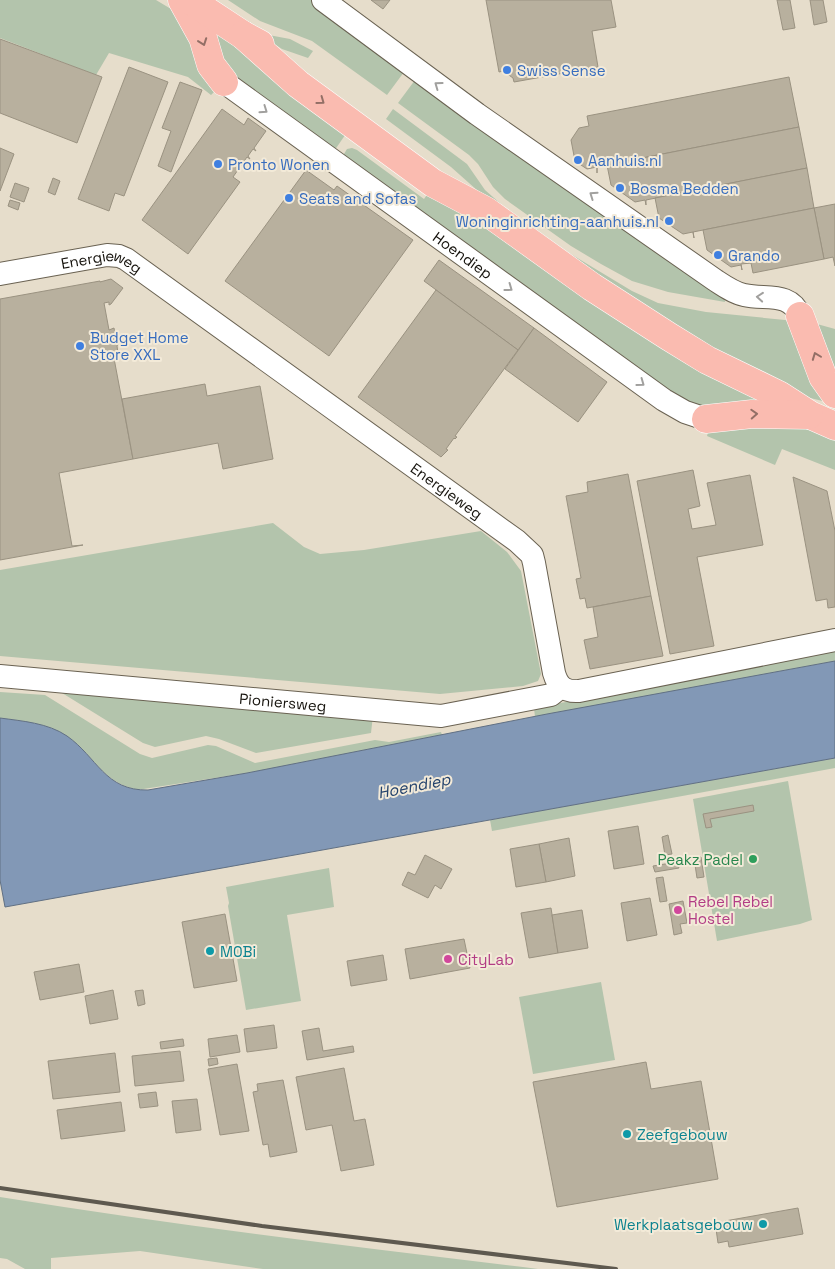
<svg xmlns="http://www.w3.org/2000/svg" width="835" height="1269" font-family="'Space Grotesk',sans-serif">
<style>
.green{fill:#b3c4ac}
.water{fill:#8298b6;stroke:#617083}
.building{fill:#b8b09e;stroke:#9a9281}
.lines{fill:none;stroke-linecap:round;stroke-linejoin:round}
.minor-casing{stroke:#6a6252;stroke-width:24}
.major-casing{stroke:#fff;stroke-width:29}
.minor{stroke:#fff;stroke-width:22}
.major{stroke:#fabbb0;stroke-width:28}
.rail{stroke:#5e594f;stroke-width:4}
.oneway{stroke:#936f66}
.oneway2{stroke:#a1a09e}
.shop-dot{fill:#3f7fe0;stroke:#f3ead8;stroke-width:2}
.leisure-dot{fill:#2e9e5b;stroke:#f3ead8;stroke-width:2}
.hotel-dot{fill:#d1479c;stroke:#f3ead8;stroke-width:2}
.culture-dot{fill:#0f9aa8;stroke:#f3ead8;stroke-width:2}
.labels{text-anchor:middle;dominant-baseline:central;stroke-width:4;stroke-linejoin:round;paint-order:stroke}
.shop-label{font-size:15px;fill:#366cbe;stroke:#f3ead8;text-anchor:start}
.street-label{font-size:15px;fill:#15120c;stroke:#f3ead8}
.leisure-label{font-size:15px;fill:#27864d;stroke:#f3ead8;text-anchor:end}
.hotel-label{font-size:15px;fill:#b23c85;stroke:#f3ead8;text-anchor:start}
.culture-label{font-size:15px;fill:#0d838f;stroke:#f3ead8;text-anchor:start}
.water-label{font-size:16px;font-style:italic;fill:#23426c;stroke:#f3ead8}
</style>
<rect width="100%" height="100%" fill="#e6ddcb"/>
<!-- green -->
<g class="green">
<path d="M0,0H156L171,9L221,85L211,95L188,77L109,53L96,75L0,38Z"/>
<path d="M228,0H315L407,68L387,95L312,41L260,21Z"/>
<path d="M201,17L350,128L332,154L228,79Z"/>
<path d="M258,33L290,39L313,51L308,58L282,49Z"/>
<path d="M418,76L724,294L725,302L668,292L632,281L601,264L571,246L505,199L493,187L478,164L469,155L398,103Z"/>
<path d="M393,109L467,164L485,190L502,205L569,253L632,291L658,303L706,312L795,321L835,404L806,397L704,347L487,199L451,167L386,119Z"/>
<path d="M352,148L357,150L424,199L429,192L779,406L700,412L341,159L347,149Z"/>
<path d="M817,324L835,329V382Z"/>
<path d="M710,425L800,426L835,441V470L782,449L775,465L707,436Z"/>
<path d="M273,523L304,547L320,554L364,550L481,531L507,552L521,571L541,674L538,681L523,686L440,694L0,656V570Z"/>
<path d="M835,651V661L535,717L534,708Z"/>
<path d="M54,688L373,715L371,733L256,753L219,739L206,736L155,747L143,743Z"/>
<path d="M0,692L45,695L140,754L152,758L208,745L216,746L255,763L375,740L389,742L441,732L442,735L247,773L137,790C99,780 97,757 67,737C48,723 23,721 0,718Z"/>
<path d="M835,758V768L492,831L490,820Z"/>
<path d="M788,781L812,920L800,924L717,941L693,799Z"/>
<path d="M329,868L334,907L287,915L301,1001L246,1010L228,906L229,903L226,887Z"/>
<path d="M601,982L615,1060L533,1074L519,997Z"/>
<path d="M0,1197C179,1226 359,1247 538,1269H263L140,1251L51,1258V1269H25L7,1259L0,1258Z"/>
</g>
<!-- water -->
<path class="water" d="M835,661V758L5,907L0,880V718C22,721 48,723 67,736C97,757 105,791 148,790L247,773L547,714Z"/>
<!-- building -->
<g class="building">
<path d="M371,0H390L383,9Z"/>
<path d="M486,0H611L616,27L592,31L598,67L514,82L513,78L503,71L499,72Z"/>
<path d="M777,0H790L795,28L783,30Z"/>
<path d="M823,0L827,22L814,25L810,0Z"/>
<path d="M0,39L102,77L77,143L0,113Z"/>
<path d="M129,67L168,82L124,196L115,193L109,211L78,199Z"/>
<path d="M789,77L799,127L597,167V173V167L587,169L575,161L571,140L579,128L589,126L587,116Z"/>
<path d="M180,82L202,90L171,172L158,166L171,131L162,128Z"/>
<path d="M222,109L244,125L248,118L266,131L254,148L256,151L253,149L248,156L250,159L247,157L233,177L240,182L188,254L142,220Z"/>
<path d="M799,127L807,168L646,200V205L645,200L635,202L611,185L607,165Z"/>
<path d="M0,148L14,154L0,191Z"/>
<path d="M807,168L814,208L693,232L694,238L693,232L683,234L659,218L655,198Z"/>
<path d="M306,170L334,190L337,186L413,240L329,356L225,281Z"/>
<path d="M53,178L60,181L55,195L48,192Z"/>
<path d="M15,183L29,188L24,202L10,197Z"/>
<path d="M10,200L20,203L18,210L8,206Z"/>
<path d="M835,204V266L833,257L824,259L814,208Z"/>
<path d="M814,208L824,259L753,273L751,263L741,264L742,270L741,265L731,267L707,250L703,230Z"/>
<path d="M439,260L534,328L518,350L424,281Z"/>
<path d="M111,279L123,288L111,304L109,305V302L104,303L109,330L114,328L115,334L120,340L117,346L118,353H113L133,459L59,473L72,546L83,545L0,560V299L100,281V282Z"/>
<path d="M436,290L518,350L455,436L457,437L455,439L454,438L446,449L448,450L441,457L358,397Z"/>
<path d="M534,328L607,382L578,422L505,369Z"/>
<path d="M205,384L207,396L260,386L273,459L223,469L218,443L133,459L122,399Z"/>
<path d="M693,470L700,506L688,509L692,529L716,525L707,483L750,475L763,545L697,557L714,646L670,654L637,481Z"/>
<path d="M628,474L651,596L587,608L585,598L580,599L576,579L581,578L566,496L588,492L587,482Z"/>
<path d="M793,477L827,491L835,531V607L828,608L827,599L816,601Z"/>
<path d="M651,596L663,656L590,669L584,640L598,637L593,607Z"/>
<path d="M753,805L754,811L710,819L712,827L706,828L703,814Z"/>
<path d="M638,826L644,864L614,869L608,831Z"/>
<path d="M668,835L672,854L665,855L662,837Z"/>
<path d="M569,838L575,876L546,882L539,844Z"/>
<path d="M539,844L546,882L516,887L510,849Z"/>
<path d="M425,855L452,869L441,889L435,885L428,898L402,885L408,872L415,875Z"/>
<path d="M701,857L704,877L697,878L694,858Z"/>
<path d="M677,862L679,868L655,872L653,866Z"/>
<path d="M663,877L667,901L660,902L656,878Z"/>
<path d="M650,898L657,935L627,941L621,903Z"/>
<path d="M683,901L687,923L680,924L682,933L674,935L669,904Z"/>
<path d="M551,908L558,953L529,958L521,913Z"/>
<path d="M582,910L588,948L558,953L552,915Z"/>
<path d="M225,914L237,981L194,988L182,922Z"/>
<path d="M464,939L470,968L410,979L405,949Z"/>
<path d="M383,955L387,980L351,986L347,961Z"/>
<path d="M79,964L84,992L40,1000L34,972Z"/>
<path d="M113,990L118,1019L90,1024L85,996Z"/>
<path d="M143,990L145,1004L138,1006L135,991Z"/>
<path d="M274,1025L277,1048L247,1052L244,1029Z"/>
<path d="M319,1028L323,1051L353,1046L354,1052L307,1060L302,1031Z"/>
<path d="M237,1035L240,1052L210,1057L208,1039Z"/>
<path d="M183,1039L184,1046L161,1049L160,1042Z"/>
<path d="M180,1051L184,1081L135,1086L132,1056Z"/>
<path d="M115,1053L120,1092L53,1099L48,1061Z"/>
<path d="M217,1058L218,1064L209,1066L208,1059Z"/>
<path d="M646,1062L651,1089L701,1081L718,1179L557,1207L533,1082Z"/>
<path d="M237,1064L249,1131L220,1135L208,1069Z"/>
<path d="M344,1068L354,1121L365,1119L374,1165L341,1171L332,1125L306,1130L296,1077Z"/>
<path d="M283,1080L297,1152L270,1157L268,1144L263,1145L253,1092L258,1091L257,1084Z"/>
<path d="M156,1092L158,1106L140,1108L138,1094Z"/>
<path d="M197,1099L201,1130L176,1133L172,1101Z"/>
<path d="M121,1102L125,1131L61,1139L57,1110Z"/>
<path d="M798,1208L803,1234L729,1247L728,1241L718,1243L716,1229L726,1228L725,1221Z"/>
</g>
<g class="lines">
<!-- minor casing -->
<g class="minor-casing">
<g id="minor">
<path d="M323,0L477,114L715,280C724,286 734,293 744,295C766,300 790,291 800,316"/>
<path id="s1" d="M224,82L664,400L685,412L706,419"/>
<path id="s2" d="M0,274L107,255L119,256L126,259L517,541L532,555L534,563L554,673C558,687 565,692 579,691L835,640"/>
<path id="s3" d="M0,676L441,716L551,695L561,687"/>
</g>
</g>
<!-- major casing -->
<g class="major-casing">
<g id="major">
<path d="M182,0L203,38L211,65L224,82"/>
<path d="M190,0L243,35L260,44"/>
<path d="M243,35L298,84L433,183L486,211L592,287L668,336L707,360L779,395L810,415L835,426"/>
<path d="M800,316L823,377L835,394"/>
<path d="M706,419L752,414L809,415"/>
</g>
</g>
<!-- minor -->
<use href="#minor" class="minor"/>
<!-- major -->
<use href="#major" class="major"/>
<!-- rail -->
<path class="rail" d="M0,1188L262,1226L616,1269"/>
</g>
<!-- one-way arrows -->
<defs><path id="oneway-chevron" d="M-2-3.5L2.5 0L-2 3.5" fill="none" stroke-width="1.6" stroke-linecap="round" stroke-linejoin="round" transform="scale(1.25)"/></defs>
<g class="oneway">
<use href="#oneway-chevron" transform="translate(203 42) rotate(70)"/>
<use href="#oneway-chevron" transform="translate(321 101) rotate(36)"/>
<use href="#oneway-chevron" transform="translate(816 356) rotate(-111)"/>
<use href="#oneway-chevron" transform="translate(754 414) rotate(-3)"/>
</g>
<g class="oneway2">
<use href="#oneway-chevron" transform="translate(438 85) rotate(-144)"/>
<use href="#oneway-chevron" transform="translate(264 110) rotate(35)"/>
<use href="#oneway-chevron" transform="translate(593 195) rotate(-145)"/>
<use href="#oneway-chevron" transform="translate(509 288) rotate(36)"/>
<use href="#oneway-chevron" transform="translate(760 297) rotate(-175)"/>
<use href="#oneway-chevron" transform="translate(641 383) rotate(36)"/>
</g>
<!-- markers -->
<g class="shop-dot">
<circle cx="507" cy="70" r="5"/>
<circle cx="578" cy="160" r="5"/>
<circle cx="218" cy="164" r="5"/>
<circle cx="620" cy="188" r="5"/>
<circle cx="289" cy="198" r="5"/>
<circle cx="669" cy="221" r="5"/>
<circle cx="718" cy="255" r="5"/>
<circle cx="80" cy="346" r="5"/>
</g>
<circle class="leisure-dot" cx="753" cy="859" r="5"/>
<g class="hotel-dot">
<circle cx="678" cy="910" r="5"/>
<circle cx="448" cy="959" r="5"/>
</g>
<g class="culture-dot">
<circle cx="210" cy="951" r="5"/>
<circle cx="627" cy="1134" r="5"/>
<circle cx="763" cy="1224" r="5"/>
</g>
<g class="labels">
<!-- shop labels -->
<g class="shop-label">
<text x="517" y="70">Swiss Sense</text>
<text x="588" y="160">Aanhuis.nl</text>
<text x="228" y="164">Pronto Wonen</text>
<text x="630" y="188">Bosma Bedden</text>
<text x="299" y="198">Seats and Sofas</text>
<text x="659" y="221" text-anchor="end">Woninginrichting-aanhuis.nl</text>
<text x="728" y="255">Grando</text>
<text x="90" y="337">Budget Home<tspan x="90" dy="17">Store XXL</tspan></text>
</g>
<!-- street labels -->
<g class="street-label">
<text stroke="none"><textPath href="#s1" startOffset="295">Hoendiep</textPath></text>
<text stroke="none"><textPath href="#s2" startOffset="104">Energieweg</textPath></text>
<text stroke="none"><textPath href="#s2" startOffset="524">Energieweg</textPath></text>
<text stroke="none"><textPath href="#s3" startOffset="284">Pioniersweg</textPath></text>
</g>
<!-- leisure labels -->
<g class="leisure-label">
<text x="743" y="859">Peakz Padel</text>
</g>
<!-- hotel labels -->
<g class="hotel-label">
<text x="688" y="901">Rebel Rebel<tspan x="688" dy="17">Hostel</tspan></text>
<text x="458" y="959">CityLab</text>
</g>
<!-- culture labels -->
<g class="culture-label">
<text x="220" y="951">M0Bi</text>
<text x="637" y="1134">Zeefgebouw</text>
<text x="753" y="1224" text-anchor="end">Werkplaatsgebouw</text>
</g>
<!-- water labels -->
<g class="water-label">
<text transform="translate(414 786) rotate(-11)">Hoendiep</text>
</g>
</g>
</svg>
